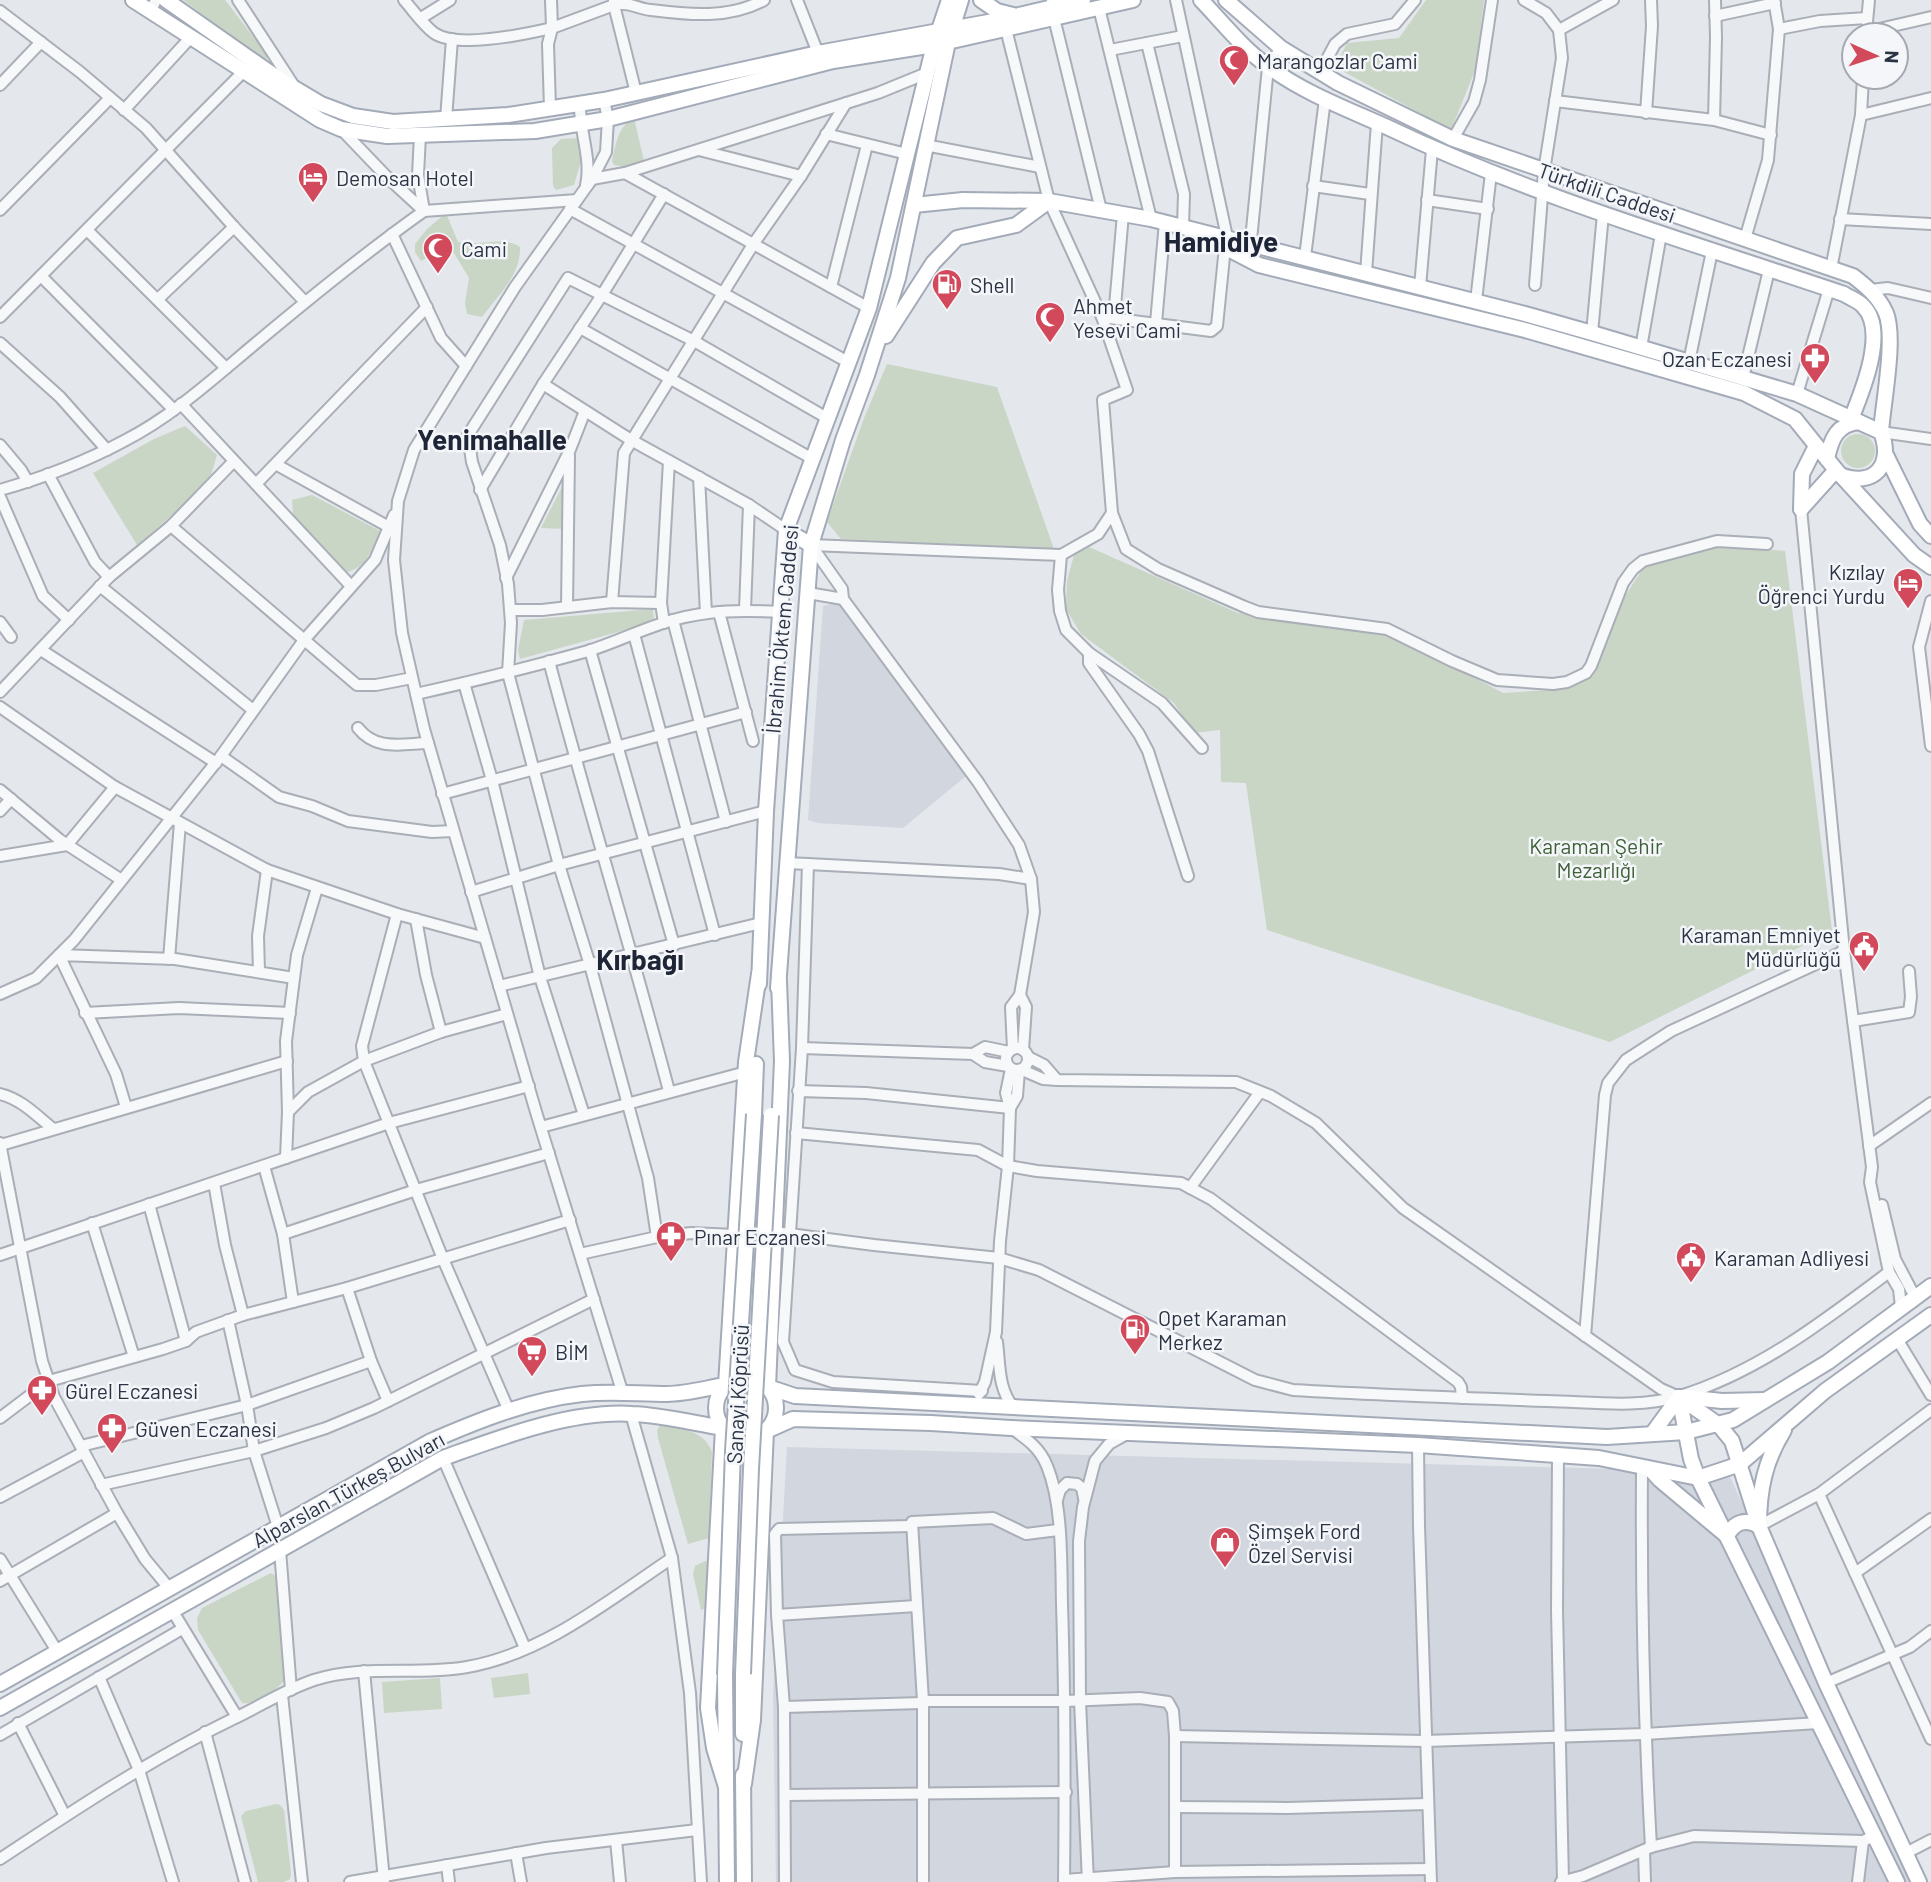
<svg xmlns="http://www.w3.org/2000/svg" width="1931" height="1882" font-family="Barlow,sans-serif">
<style>
.built{fill:#d2d6de}
.green{fill:#c9d6c5}
.lines{fill:none;stroke-linecap:round;stroke-linejoin:round}
.minor-casing{stroke:#a9aeb7;stroke-width:14}
.major-casing{stroke:#a3abb8;stroke-width:18}
.minor{stroke:#f7f8fa;stroke-width:10}
.major{stroke:#fff;stroke-width:14}
.major-bridge-casing{stroke:#a3abb8;stroke-width:18;stroke-linecap:butt}
.major-bridge{stroke:#fff;stroke-width:14}
.labels{text-anchor:middle;dominant-baseline:central;stroke-width:5;stroke-linejoin:round;paint-order:stroke}
.poi-label{font-size:21px;fill:#2b3445;stroke:#f4f6f9;text-anchor:start}
.street-label{font-size:21px;fill:#2b3445;stroke:#f4f6f9}
.park-label{font-size:21px;fill:#3f6138;stroke:#f4f6f9}
.district-label{font-size:28px;font-weight:bold;fill:#1d2536;stroke:#f4f6f9}
</style>
<rect width="100%" height="100%" fill="#e4e7ec"/>
<!-- built -->
<g class="built">
<path d="M846,600L966,776L903,828L817,823L808,820L823,606Z"/>
<path d="M787,1447L1728,1472L1912,1882H776L773,1695Z"/>
</g>
<!-- green -->
<g class="green">
<path d="M183,0H225L268,56L265,61Z"/>
<path d="M1426,0H1484L1476,68L1451,130L1335,67L1347,43L1399,38Z"/>
<path d="M634,118L644,161L626,167L614,165L612,161C616,144 618,126 634,118Z"/>
<path d="M578,138L583,140L584,151L574,185L556,190L553,186L552,148L561,139Z"/>
<path d="M446,213L458,242C478,247 503,235 520,247C521,275 498,295 482,317L467,314L465,303L469,278L454,253L441,251L421,261L415,252V244L427,229Z"/>
<path d="M887,364L997,387L1054,549L841,539L827,522L864,418Z"/>
<path d="M185,426L217,455L211,475L178,510L137,545L93,473L154,439Z"/>
<circle cx="1858" cy="451" r="17"/>
<path d="M565,481L566,529L541,528Z"/>
<path d="M312,495L382,532C373,547 365,570 346,572L293,514L292,500Z"/>
<path d="M1724,546L1785,551L1832,931L1610,1042L1267,930L1246,783L1221,782L1220,730L1193,733L1174,703L1081,634L1066,609L1067,581L1074,555L1089,547L1238,613L1296,617L1388,632L1503,693L1564,689L1593,676L1624,598L1648,560Z"/>
<path d="M653,609L654,622L520,659L518,650L524,620Z"/>
<path d="M660,1425C681,1428 705,1431 712,1452L709,1538L688,1544L658,1438L657,1430Z"/>
<path d="M705,1561L709,1562L708,1607L701,1610L693,1574L695,1566Z"/>
<path d="M271,1573L282,1581L286,1592L284,1681C274,1692 257,1705 242,1703L198,1630L197,1618L202,1608Z"/>
<path d="M528,1673L530,1694L494,1698L491,1678Z"/>
<path d="M440,1678L442,1709L384,1713L382,1682Z"/>
<path d="M276,1804L280,1805L284,1810L291,1874L290,1879L284,1882H258L241,1816L246,1811Z"/>
</g>
<g class="lines">
<!-- minor casing -->
<g class="minor-casing">
<g id="minor">
<path d="M238,0L294,86"/>
<path d="M404,0C413,10 423,25 434,33C457,49 526,34 552,28L551,0"/>
<path d="M797,0L818,53"/>
<path d="M1052,0L1054,18L1101,210"/>
<path d="M1176,0L1227,237L1230,243"/>
<path d="M1524,0L1546,13L1559,30L1562,58L1544,171L1535,285"/>
<path d="M1099,8L1151,219"/>
<path d="M0,11L80,72L146,128L234,227L305,302"/>
<path d="M151,11L156,0"/>
<path d="M1715,16L1775,3"/>
<path d="M421,18L450,0"/>
<path d="M1867,22L1869,0"/>
<path d="M1779,29L1820,21L1867,18"/>
<path d="M1559,30L1613,0"/>
<path d="M1866,32L1931,17"/>
<path d="M1147,43L1184,194L1183,226"/>
<path d="M1110,50L1183,36"/>
<path d="M1320,72L1335,44L1347,34L1395,24L1415,0"/>
<path d="M0,85L41,42"/>
<path d="M636,93L614,5C628,1 638,9 651,10C690,15 729,19 764,0"/>
<path d="M604,100L608,119L606,152L592,179L515,287L414,450L398,501L394,560L402,633L424,729L536,1112L622,1391"/>
<path d="M1555,101L1714,120L1771,135"/>
<path d="M580,104C579,131 592,158 586,185"/>
<path d="M550,108L548,44L552,28L614,5V1"/>
<path d="M124,110L191,37"/>
<path d="M1646,113L1652,26L1651,0"/>
<path d="M1861,115L1931,98"/>
<path d="M446,119L452,39"/>
<path d="M1714,120L1716,37L1715,0"/>
<path d="M341,129L386,176L424,211L577,200"/>
<path d="M826,134L907,154"/>
<path d="M1453,139L1474,102L1480,80L1492,0"/>
<path d="M925,145L1040,167"/>
<path d="M699,150L801,176"/>
<path d="M625,173L878,93L927,73"/>
<path d="M592,179L625,173L869,308"/>
<path d="M1313,186L1370,194"/>
<path d="M1427,200L1488,209"/>
<path d="M570,209L848,362"/>
<path d="M0,210L110,98"/>
<path d="M1840,219L1931,224"/>
<path d="M87,230L226,368"/>
<path d="M392,234L441,338L466,366"/>
<path d="M1745,239L1768,160L1779,29L1774,0"/>
<path d="M1250,250L1268,67L1281,48"/>
<path d="M1305,257L1325,99"/>
<path d="M1831,269L1861,115L1863,77"/>
<path d="M1366,273L1377,123"/>
<path d="M41,276L174,410"/>
<path d="M831,287L867,145"/>
<path d="M1420,287L1432,149"/>
<path d="M1870,290L1888,288L1931,298"/>
<path d="M158,299L234,227"/>
<path d="M1476,301L1491,173"/>
<path d="M0,317L243,72"/>
<path d="M1102,317L1211,331L1217,326L1225,247"/>
<path d="M1114,318L1123,214"/>
<path d="M1156,323L1165,222"/>
<path d="M580,328L811,458"/>
<path d="M1592,333L1603,214"/>
<path d="M0,343L60,397L107,450"/>
<path d="M1641,348L1661,234"/>
<path d="M1689,362L1712,251"/>
<path d="M1743,378L1769,270"/>
<path d="M543,384L631,440L749,505L786,530"/>
<path d="M1797,394L1829,289"/>
<path d="M181,404L351,586"/>
<path d="M1881,432L1931,439"/>
<path d="M0,445L21,470L28,482"/>
<path d="M277,465L389,527"/>
<path d="M48,474L95,562L109,577"/>
<path d="M699,477L706,613"/>
<path d="M256,484L427,307"/>
<path d="M0,490C42,478 85,462 124,441C173,416 214,378 256,343C311,297 366,252 424,211L418,175L420,135"/>
<path d="M480,490L543,384L602,295L664,194"/>
<path d="M0,497L43,596L69,620"/>
<path d="M1801,509L1844,951L1872,1167L1870,1182L1889,1272L1899,1289L1901,1307"/>
<path d="M1112,513L1126,549L1158,569L1245,607L1258,612L1387,629L1452,661L1497,680L1553,684L1567,682L1586,673L1591,666L1623,583L1633,569L1643,561L1717,541L1767,544"/>
<path d="M171,526L357,685H376L412,678"/>
<path d="M811,545L1061,555L1098,534L1112,513L1103,400L1127,390L1102,317L1049,201L1006,29"/>
<path d="M811,545L842,589L843,599L978,782L1019,845L1031,879L1034,912L1020,995L1011,1007L1013,1049"/>
<path d="M1061,555L1058,590L1060,611L1066,630L1089,653L1162,703L1202,748"/>
<path d="M506,578L569,452L585,411"/>
<path d="M100,586L253,710"/>
<path d="M808,593L843,599"/>
<path d="M1931,601L1919,647L1931,746"/>
<path d="M612,602L624,453L754,243L801,176L846,103"/>
<path d="M567,607L569,456"/>
<path d="M510,610H542L612,602L661,603"/>
<path d="M745,610L749,505"/>
<path d="M719,612L753,741"/>
<path d="M673,620L726,822"/>
<path d="M0,622L11,637"/>
<path d="M664,623L661,603L669,461"/>
<path d="M634,634L715,935"/>
<path d="M41,650L216,763"/>
<path d="M590,650L674,945"/>
<path d="M1089,653V663L1139,734L1148,751L1188,876"/>
<path d="M549,661C587,805 631,947 669,1091"/>
<path d="M464,683L492,780L540,977L584,1115"/>
<path d="M0,692L109,577L171,526L233,462"/>
<path d="M416,694C474,681 531,667 588,651C617,642 644,628 673,620C708,610 744,610 780,612"/>
<path d="M0,707L115,787L267,870L397,914L485,938"/>
<path d="M358,728C376,751 401,744 428,743"/>
<path d="M221,756L279,797L312,806L348,821L432,832L453,831"/>
<path d="M0,790L60,840L120,879"/>
<path d="M442,794L746,712"/>
<path d="M0,811L11,799"/>
<path d="M0,856L67,845L115,787"/>
<path d="M786,863L808,864L802,1048L973,1054L985,1047L1009,1052"/>
<path d="M808,864L999,874L1031,879"/>
<path d="M471,892L559,865L766,811"/>
<path d="M397,914L362,1046L364,1061L443,1259L509,1411"/>
<path d="M416,919L426,975L441,1032"/>
<path d="M169,959L180,823"/>
<path d="M259,972L258,936L267,870"/>
<path d="M499,986L761,923"/>
<path d="M0,994L36,978L74,940L221,756L304,640L375,560L394,515"/>
<path d="M1020,995L1026,1007L1023,1050"/>
<path d="M85,1013L179,1008L290,1013"/>
<path d="M1853,1021L1909,1012L1911,997L1909,971"/>
<circle cx="1017" cy="1059" r="11"/>
<path d="M802,1048L783,1342L795,1370L833,1382L982,1391"/>
<path d="M973,1054L985,1062L1008,1066"/>
<path d="M1028,1057L1044,1065L1057,1080"/>
<path d="M1022,1070L1043,1079L1057,1080L1236,1082L1271,1096L1316,1123L1403,1208L1661,1389L1679,1397"/>
<path d="M798,1091L866,1093L1010,1108"/>
<path d="M0,1094C21,1099 36,1115 52,1128"/>
<path d="M126,1107L116,1074L59,955L175,959L294,978"/>
<path d="M1010,1108L1017,1096L1019,1071"/>
<path d="M288,1112L308,1092L364,1061L441,1032L507,1014"/>
<path d="M541,1127L746,1072"/>
<path d="M796,1133L978,1150L1008,1166L1037,1171L1181,1183L1211,1199L1458,1382L1461,1387L1462,1398"/>
<path d="M0,1143L42,1361L54,1397L117,1513L145,1559L169,1588"/>
<path d="M1,1145L287,1061"/>
<path d="M1869,1146L1931,1103"/>
<path d="M286,1158L288,1112L286,1041L297,955L317,888"/>
<path d="M264,1166L283,1234L293,1302"/>
<path d="M214,1183L225,1245L243,1315"/>
<path d="M1190,1188L1260,1092"/>
<path d="M149,1204L186,1341"/>
<path d="M1882,1205L1895,1259L1915,1297"/>
<path d="M92,1223L134,1357"/>
<path d="M774,1232L874,1245L999,1258L1039,1270L1255,1380L1293,1390C1378,1395 1463,1398 1548,1401C1592,1402 1638,1409 1680,1396C1758,1372 1824,1321 1889,1272"/>
<path d="M283,1234L416,1190L549,1153"/>
<path d="M657,1237L648,1178L590,965L559,865L508,673L511,623L508,584L500,545L472,462L468,435L568,278L694,341L827,418"/>
<path d="M580,1254L657,1237L691,1233L735,1235"/>
<path d="M0,1255L389,1123L529,1086"/>
<path d="M347,1288L371,1361L388,1401"/>
<path d="M228,1320L247,1405L254,1451L278,1527"/>
<path d="M1585,1336L1605,1095L1608,1083L1626,1060L1671,1031L1844,951"/>
<path d="M1897,1339L1931,1395"/>
<path d="M997,1342C1000,1366 998,1389 1014,1408"/>
<path d="M979,1394L985,1382L996,1332L1000,1241L1008,1166L1010,1108L1006,1093L1011,1069"/>
<path d="M631,1414L672,1558L690,1693L701,1882"/>
<path d="M0,1418L49,1381L163,1349L186,1341L196,1332L243,1315L347,1288L570,1220"/>
<path d="M1011,1428C1027,1439 1040,1448 1047,1466C1063,1505 1061,1562 1062,1604C1065,1697 1065,1789 1064,1882"/>
<path d="M1418,1445L1419,1526L1431,1882"/>
<path d="M81,1446L247,1405L371,1361"/>
<path d="M1558,1455L1557,1610L1563,1881"/>
<path d="M443,1458L525,1648"/>
<path d="M1642,1468C1641,1595 1644,1721 1651,1847"/>
<path d="M101,1485L254,1451L326,1428L374,1408L594,1299"/>
<path d="M1819,1494L1931,1739"/>
<path d="M0,1497L84,1452"/>
<path d="M1057,1500L1060,1490L1067,1483L1077,1484L1082,1488L1084,1498"/>
<path d="M1759,1526L1819,1494L1931,1410"/>
<path d="M280,1550L291,1690"/>
<path d="M0,1559L57,1651"/>
<path d="M1855,1573L1931,1519"/>
<path d="M0,1581L117,1513"/>
<path d="M172,1610L237,1717"/>
<path d="M777,1615L916,1606"/>
<path d="M364,1671L384,1880"/>
<path d="M99,1677L139,1770L173,1882"/>
<path d="M1826,1683L1910,1647L1931,1631"/>
<path d="M282,1695L302,1882"/>
<path d="M923,1701H1065L1140,1698L1168,1702L1173,1711L1175,1736V1872"/>
<path d="M784,1707L922,1703"/>
<path d="M18,1723L65,1816"/>
<path d="M205,1732L245,1882"/>
<path d="M0,1735L182,1629"/>
<path d="M1175,1736L1425,1741L1645,1734L1819,1723"/>
<path d="M786,1795L1066,1792"/>
<path d="M1175,1807L1287,1808L1428,1804"/>
<path d="M616,1840L620,1882"/>
<path d="M1644,1851L1645,1882"/>
<path d="M516,1853L521,1882"/>
<path d="M1906,1853L1931,1840"/>
<path d="M0,1859C77,1808 154,1757 237,1717C262,1705 287,1689 314,1680C365,1664 415,1676 467,1667C543,1654 609,1600 672,1558"/>
<path d="M447,1865L449,1882"/>
<path d="M1064,1880L1175,1872L1430,1869"/>
<path d="M350,1882L546,1848L697,1830"/>
<path d="M785,1882L784,1707L777,1615L775,1534L779,1529L912,1526"/>
<path d="M923,1882V1701L912,1522L993,1518L1026,1534L1058,1530"/>
<path d="M1088,1882L1080,1701L1079,1541L1083,1507L1095,1461L1109,1444L1127,1434"/>
<path d="M1561,1882L1583,1876L1651,1847L1694,1836L1863,1841L1876,1835"/>
<path d="M1858,1882L1863,1841"/>
</g>
</g>
<!-- major casing -->
<g class="major-casing">
<g id="major">
<path d="M133,0L320,120L341,129L387,136L535,131L608,119L833,61L934,45L1133,0"/>
<path d="M166,0L279,79L321,104L353,116L393,122L508,115L604,100L818,53L994,21L1083,0"/>
<path d="M981,0L997,11L1013,15"/>
<path d="M1201,0C1223,23 1243,49 1269,67C1304,93 1347,109 1387,127C1534,197 1690,242 1844,294C1850,298 1859,301 1863,306C1888,330 1862,392 1851,419"/>
<path d="M1226,0L1281,48L1338,83L1453,139L1853,276C1866,286 1879,297 1886,313C1896,338 1883,403 1881,432"/>
<path d="M914,205L963,200L1049,201L1151,219L1525,314L1592,333L1797,394L1881,432C1894,465 1874,488 1840,475"/>
<path d="M1209,239L1259,265L1525,330L1744,393L1795,419L1836,470L1914,555L1931,567"/>
<path d="M886,336L933,263L957,238L1016,225L1049,201"/>
<path d="M1886,455L1920,524L1931,536"/>
<path d="M1827,459C1831,439 1837,424 1859,422"/>
<path d="M1801,509L1802,474L1816,446"/>
<path d="M1801,509L1836,470"/>
<path d="M786,530L811,545"/>
<path d="M779,981L782,1061L768,1387L795,1396L1607,1437L1686,1432L1733,1420L1828,1362L1931,1286"/>
<path d="M759,984L766,811L786,530L869,308L934,45L949,0"/>
<path d="M778,988L811,545L843,440L867,375L898,278L948,42L961,0"/>
<path d="M754,1114L756,1064"/>
<circle cx="746" cy="1408" r="30"/>
<path d="M1679,1397L1719,1425L1732,1441L1759,1526L1826,1683L1919,1882"/>
<path d="M1679,1397L1691,1459L1698,1478L1897,1882"/>
<path d="M1684,1397L1722,1401L1765,1400"/>
<path d="M1652,1434L1679,1397"/>
<path d="M1651,1470L1660,1480L1727,1536C1734,1522 1746,1518 1759,1526C1759,1489 1765,1461 1784,1430"/>
<path d="M743,1674V1734"/>
<path d="M725,1675L727,1882"/>
<path d="M0,1684L429,1442C477,1421 529,1400 582,1394C611,1391 638,1394 667,1394C686,1394 707,1388 726,1385L746,1062L759,974"/>
<path d="M0,1708L443,1458C499,1438 571,1410 632,1414C662,1415 693,1423 723,1428L708,1708L714,1748L726,1787"/>
<path d="M743,1775L744,1882"/>
<path d="M744,1784L753,1720L766,1431L793,1419L931,1423L1011,1428L1418,1445L1599,1458L1698,1478L1740,1464L1825,1391L1931,1315"/>
</g>
</g>
<!-- minor -->
<use href="#minor" class="minor"/>
<!-- major -->
<use href="#major" class="major"/>
<!-- major-bridge casing -->
<g class="major-bridge-casing">
<g id="major-bridge">
<path d="M743,1674L751,1469L771,1115"/>
<path d="M725,1675L733,1451L754,1114"/>
</g>
</g>
<!-- major-bridge -->
<use href="#major-bridge" class="major-bridge"/>
</g>
<!-- icons -->
<defs>
<g id="mosque-pin" transform="scale(1.575)"><path d="M0 17L-7.5 6A9.5 9.5 0 1 1 7.5 6Z" fill="#d1495b" stroke="#f4f6f9"/><path d="M3.5-4.9A6 6 0 1 0 3.5 4.9A5 5 0 1 1 3.5-4.9Z" fill="#fff"/></g>
<g id="hotel-pin" transform="scale(1.575)"><path d="M0 17L-7.5 6A9.5 9.5 0 1 1 7.5 6Z" fill="#d1495b" stroke="#f4f6f9"/><path d="M-6-4.5h1.5V1H6V5H4.5V3h-9V5H-6ZM-4 0a1.8 1.8 0 1 1 3.6 0ZM.5 0V-2.5h3Q6-2.5 6 0Z" fill="#fff"/></g>
<g id="fuel-pin" transform="scale(1.575)"><path d="M0 17L-7.5 6A9.5 9.5 0 1 1 7.5 6Z" fill="#d1495b" stroke="#f4f6f9"/><path d="M-5.5-6h7V0h2V4h1.3V-2.5L3-4.5l.8-.8L6-3V5H2.5V1h-1V6h-7ZM-4.2-4.7v3.2H.2V-4.7Z" fill="#fff"/></g>
<g id="pharmacy-pin" transform="scale(1.575)"><path d="M0 17L-7.5 6A9.5 9.5 0 1 1 7.5 6Z" fill="#d1495b" stroke="#f4f6f9"/><path d="M-2-6h4v4h4v4h-4v4h-4v-4h-4v-4h4Z" fill="#fff"/></g>
<g id="civic-pin" transform="scale(1.575)"><path d="M0 17L-7.5 6A9.5 9.5 0 1 1 7.5 6Z" fill="#d1495b" stroke="#f4f6f9"/><path d="M-.6-6.5H3V-4.5H.6V-3L4-1V1h2V6H-6V1h2V-1L-.6-3ZM-1.2 2.5V6h2.4V2.5Z" fill="#fff"/></g>
<g id="supermarket-pin" transform="scale(1.575)"><path d="M0 17L-7.5 6A9.5 9.5 0 1 1 7.5 6Z" fill="#d1495b" stroke="#f4f6f9"/><path d="M-6-5.5h2.5l.6 2H6L4.5 2H-2.5L-4.4-4H-6ZM-1.5 3.2a1.3 1.3 0 1 0 .1 0ZM3 3.2a1.3 1.3 0 1 0 .1 0Z" fill="#fff"/></g>
<g id="shop-pin" transform="scale(1.575)"><path d="M0 17L-7.5 6A9.5 9.5 0 1 1 7.5 6Z" fill="#d1495b" stroke="#f4f6f9"/><path d="M-5-2.5h2.3a2.7 3.5 0 0 1 5.4 0H5L5.5 6h-11ZM-1.5-2.5h3a1.5 2.3 0 0 0-3 0Z" fill="#fff"/></g>
</defs>
<g fill-rule="evenodd">
<use href="#mosque-pin" x="1234" y="60"/>
<use href="#hotel-pin" x="313" y="177"/>
<use href="#mosque-pin" x="438" y="248"/>
<use href="#fuel-pin" x="947" y="284"/>
<use href="#mosque-pin" x="1050" y="317"/>
<use href="#pharmacy-pin" x="1815" y="358"/>
<use href="#hotel-pin" x="1908" y="583"/>
<use href="#civic-pin" x="1864" y="946"/>
<use href="#pharmacy-pin" x="671" y="1236"/>
<use href="#civic-pin" x="1691" y="1257"/>
<use href="#fuel-pin" x="1135" y="1329"/>
<use href="#supermarket-pin" x="532" y="1351"/>
<use href="#pharmacy-pin" x="42" y="1390"/>
<use href="#pharmacy-pin" x="112" y="1428"/>
<use href="#shop-pin" x="1225" y="1542"/>
</g>
<g class="labels">
<!-- poi labels -->
<g class="poi-label">
<text x="1257" y="60">Marangozlar Cami</text>
<text x="336" y="177">Demosan Hotel</text>
<text x="461" y="248">Cami</text>
<text x="970" y="284">Shell</text>
<text x="1073" y="305">Ahmet<tspan x="1073" dy="24">Yesevi Cami</tspan></text>
<text x="1792" y="358" text-anchor="end">Ozan Eczanesi</text>
<text x="1885" y="571" text-anchor="end">Kızılay<tspan x="1885" dy="24">Öğrenci Yurdu</tspan></text>
<text x="1841" y="934" text-anchor="end">Karaman Emniyet<tspan x="1841" dy="24">Müdürlüğü</tspan></text>
<text x="694" y="1236">Pınar Eczanesi</text>
<text x="1714" y="1257">Karaman Adliyesi</text>
<text x="1158" y="1317">Opet Karaman<tspan x="1158" dy="24">Merkez</tspan></text>
<text x="555" y="1351">BİM</text>
<text x="65" y="1390">Gürel Eczanesi</text>
<text x="135" y="1428">Güven Eczanesi</text>
<text x="1248" y="1530">Şimşek Ford<tspan x="1248" dy="24">Özel Servisi</tspan></text>
</g>
<!-- street labels -->
<g class="street-label">
<text transform="translate(1607 192) rotate(19)">Türkdili Caddesi</text>
<text transform="translate(781 629) rotate(-85)">İbrahim Öktem Caddesi</text>
<text transform="translate(737 1394) rotate(-87)">Sanayi Köprüsü</text>
<text transform="translate(348 1489) rotate(-29)">Alparslan Türkeş Bulvarı</text>
</g>
<!-- park labels -->
<g class="park-label">
<text x="1596" y="845">Karaman Şehir<tspan x="1596" dy="24">Mezarlığı</tspan></text>
</g>
<!-- district labels -->
<g class="district-label">
<text x="1221" y="241">Hamidiye</text>
<text x="492" y="439">Yenimahalle</text>
<text x="640" y="959">Kırbağı</text>
</g>
</g>
<!-- north arrow -->
<g transform="translate(1875 56) rotate(93)"><circle r="33" fill="#f4f6f9" stroke="#a4a8b1" stroke-width="2"/>
<path d="M0-5L12 26L0 18L-12 26Z" fill="#d1495b"/>
<text y="-10" font-size="19" font-weight="bold" text-anchor="middle" fill="#2b3445">N</text>
</g>
</svg>
